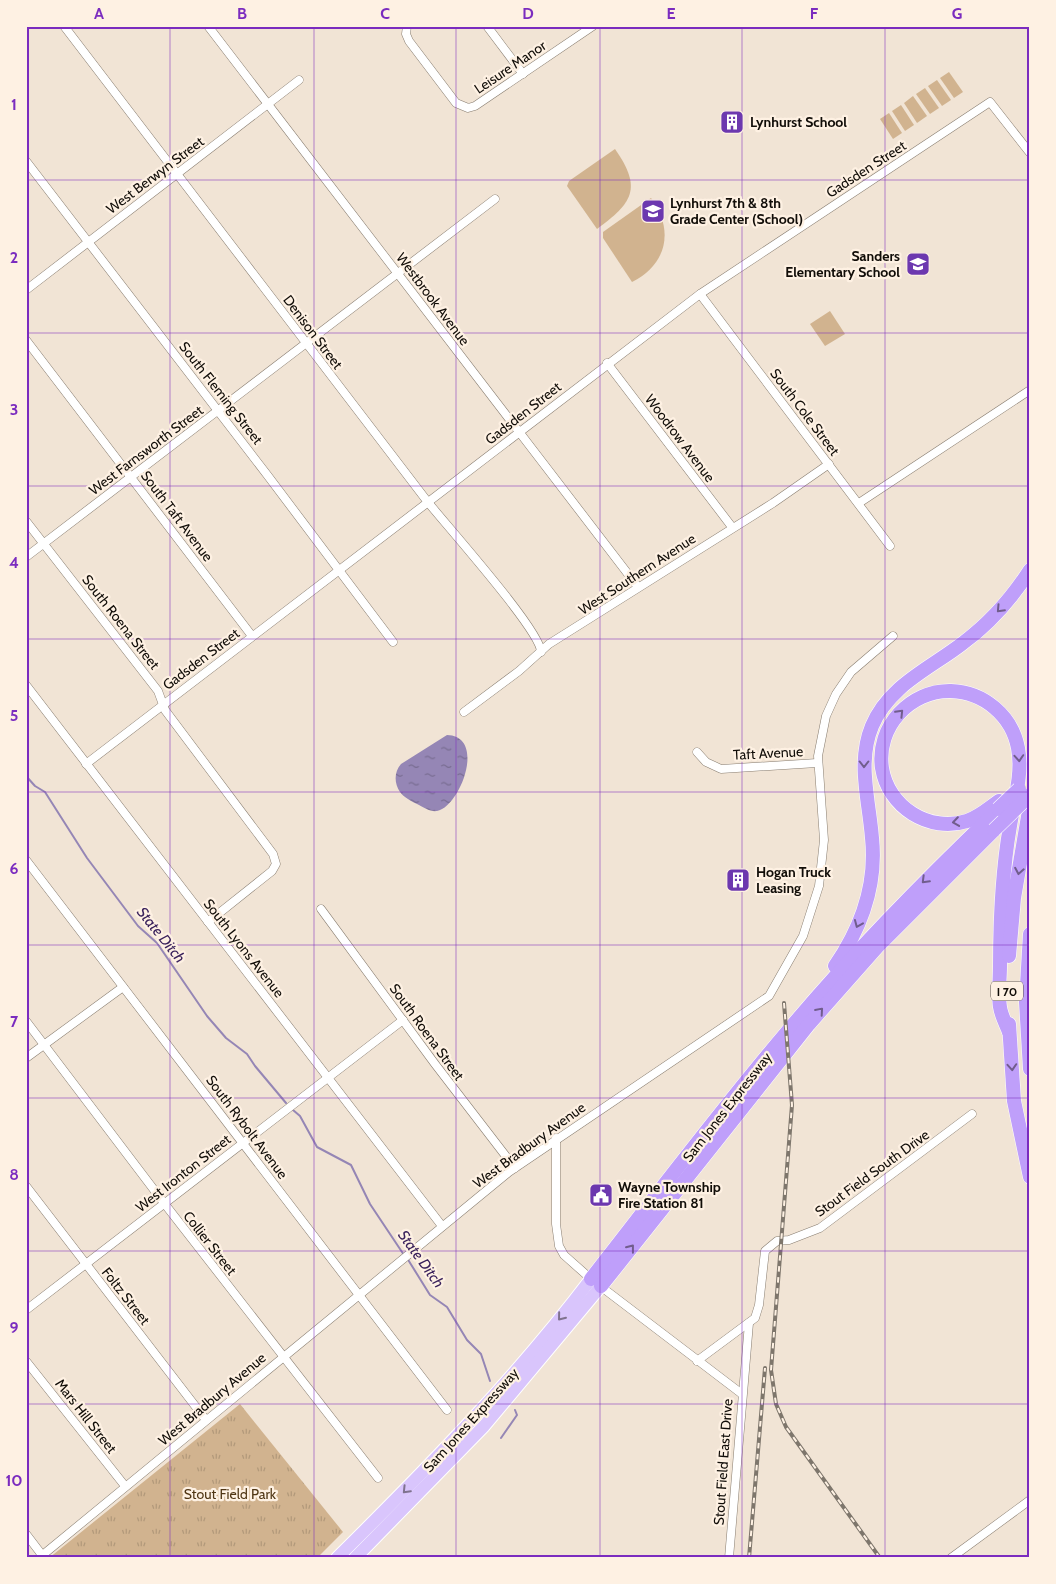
<svg xmlns="http://www.w3.org/2000/svg" width="1056" height="1584" font-family="Cabin,sans-serif">
<style>
.green{fill:#d1b38f}
.park{fill:url(#park-tufts)}
.water{fill:url(#water-ripples)}
.lines{fill:none;stroke-linecap:round;stroke-linejoin:round}
.stream{stroke:#9586b5;stroke-width:2}
.street-casing{stroke:#887d70;stroke-width:9}
.primary-casing{stroke:#fff;stroke-width:14}
.highway-casing{stroke:#fff;stroke-width:15}
.street{stroke:#fff;stroke-width:8}
.primary{stroke:#d9c5fc;stroke-width:12}
.highway{stroke:#bf9ffa;stroke-width:14}
.rail-casing{stroke:#7e766c;stroke-width:4}
.rail{stroke:#fef1e3;stroke-width:2;stroke-dasharray:5.5;stroke-linecap:butt}
.highway-bridge-casing{stroke:#fff;stroke-width:15;stroke-linecap:butt}
.highway-bridge{stroke:#bf9ffa;stroke-width:14}
.oneway{stroke:#715d8d}
.oneway2{stroke:#7f728e}
.grid{fill:none;stroke:#7b2cbf;stroke-width:1;stroke-opacity:0.55}
.labels{text-anchor:middle;dominant-baseline:central;stroke-width:4.5;stroke-linejoin:round;paint-order:stroke}
.shield{fill:#fef1e3;stroke:#58514a;stroke-width:1}
.shield-label{font-size:12px;font-weight:bold;fill:#110d08}
.street-label{font-size:14px;fill:#110d08;stroke:#fef1e3}
.poi-label{font-size:14px;font-weight:bold;fill:#110d08;stroke:#fef1e3;text-anchor:start}
.park-label{font-size:14px;fill:#503614;stroke:#fef1e3}
.water-label{font-size:15px;font-style:italic;fill:#39215b;stroke:#fef1e3}
.neatline{fill:none;stroke:#7b2cbf;stroke-width:2}
.grid-label{font-size:16px;text-anchor:middle;font-weight:bold;fill:#7b2cbf}
</style>
<defs>
<pattern id="park-tufts" width="24" height="20" patternUnits="userSpaceOnUse" patternTransform="scale(1.25)"><rect width="24" height="20" fill="#d1b38f"/><path d="M3 7l-1-3M5 7V3M7 7l1-3M15 17l-1-3M17 17v-4M19 17l1-3" fill="none" stroke="#b2997a"/></pattern>
<pattern id="water-ripples" width="26" height="14" patternUnits="userSpaceOnUse" patternTransform="scale(1.25)"><rect width="26" height="14" fill="#9586b5"/><path d="M2 4q2-2 4 0t4 0M15 11q2-2 4 0t4 0" fill="none" stroke="#786c91"/></pattern>
</defs>
<rect width="100%" height="100%" fill="#f1e4d5"/>
<!-- green -->
<g class="green">
<path d="M949,72L963,92L954,98L940,78Z"/>
<path d="M937,80L951,100L942,106L928,86Z"/>
<path d="M925,88L939,108L930,114L916,94Z"/>
<path d="M913,96L927,116L917,123L904,103Z"/>
<path d="M901,105L914,125L905,131L892,111Z"/>
<path d="M889,113L902,133L893,139L880,119Z"/>
<path d="M615,149C643,189 632,203 597,229L567,186L569,181Z"/>
<path d="M651,198C674,229 668,264 632,282L603,238V232Z"/>
<path d="M830,311L845,334L825,346L810,324Z"/>
</g>
<!-- park -->
<path class="park" d="M240,1404L343,1532L317,1558H49Z"/>
<!-- water -->
<path class="water" d="M447,735C487,736 460,807 437,811C431,812 424,808 419,805C413,802 403,797 400,792C394,783 394,772 401,764Z"/>
<g class="lines">
<!-- stream -->
<g class="stream">
<path d="M26,776L35,786L45,792L87,858L138,926L157,943L207,1016L226,1038L247,1054L255,1066L286,1103"/>
<path d="M293,1110L300,1116L317,1147L351,1165L370,1204L404,1255"/>
<path d="M407,1258L430,1295L447,1307L467,1340L481,1354L490,1381"/>
<path d="M501,1438L517,1415L515,1410"/>
</g>
<!-- street casing -->
<g class="street-casing">
<g id="street">
<path d="M64,26L427,501C446,525 541,631 541,652"/>
<path d="M208,26L638,587"/>
<path d="M407,26L406,34L409,41L456,103L468,108L475,106L593,26"/>
<path d="M487,26L523,74"/>
<path d="M26,161L268,476L393,642"/>
<path d="M26,290L299,80"/>
<path d="M700,294L890,546"/>
<path d="M26,340L252,636"/>
<path d="M607,363L732,527"/>
<path d="M859,503L1030,390"/>
<path d="M26,521L158,691L165,710L273,854L276,864L272,871L208,922"/>
<path d="M26,557L495,199"/>
<path d="M26,685L442,1226"/>
<path d="M464,712L519,671L549,644L773,503L829,464"/>
<path d="M697,752L706,762L721,769L817,763"/>
<path d="M86,764L700,294L990,102L1030,153"/>
<path d="M26,860L447,1410"/>
<path d="M321,909L435,1064L515,1168"/>
<path d="M26,1021L164,1203L378,1478"/>
<path d="M26,1058L123,987"/>
<path d="M556,1138V1224L559,1246L564,1255L591,1279L742,1394"/>
<path d="M26,1186L206,1420"/>
<path d="M26,1310L403,1020"/>
<path d="M26,1361L125,1486"/>
<path d="M697,1361L755,1318L759,1305L765,1251L777,1241L789,1240L820,1228L972,1114"/>
<path d="M26,1534L42,1555"/>
<path d="M39,1558L509,1172L769,996L803,936L819,886L824,840L818,756L826,716L836,694L851,672L893,636"/>
<path d="M729,1558L749,1323"/>
<path d="M951,1558L1030,1500"/>
</g>
</g>
<!-- primary casing -->
<g class="primary-casing">
<g id="primary">
<path d="M337,1558C427,1469 515,1379 591,1279"/>
<path d="M355,1558L484,1426L601,1286"/>
</g>
</g>
<!-- highway casing -->
<g class="highway-casing">
<g id="highway">
<path d="M999,801C989,808 979,817 967,821C929,833 888,807 882,768C876,727 910,690 951,691C984,692 1012,716 1018,748C1023,774 1014,801 1010,826C1002,872 1000,919 1000,966C1000,979 998,994 1000,1007C1001,1015 1006,1024 1009,1032"/>
<path d="M1030,934L1026,1002L1030,1069"/>
<path d="M1009,956L1014,898L1030,805"/>
<path d="M835,966C861,928 877,885 872,838C869,800 857,762 872,726C889,685 931,668 963,643C990,623 1012,598 1030,570"/>
<path d="M1009,1024L1014,1101L1030,1177"/>
<path d="M591,1279C656,1196 719,1112 787,1032C852,954 923,882 996,812"/>
<path d="M601,1286L809,1024L877,947L994,830"/>
</g>
</g>
<!-- street -->
<use href="#street" class="street"/>
<!-- primary -->
<use href="#primary" class="primary"/>
<!-- highway -->
<use href="#highway" class="highway"/>
<!-- rail casing -->
<g class="rail-casing">
<g id="rail">
<path d="M784,1003L792,1105L771,1370L776,1404L786,1427L880,1558"/>
<path d="M749,1558L765,1368"/>
</g>
</g>
<!-- rail -->
<use href="#rail" class="rail"/>
<!-- highway-bridge casing -->
<g class="highway-bridge-casing">
<g id="highway-bridge">
<path d="M998,809L1019,789"/>
<path d="M994,830L1030,795"/>
</g>
</g>
<!-- highway-bridge -->
<use href="#highway-bridge" class="highway-bridge"/>
</g>
<!-- one-way arrows -->
<defs><path id="oneway-chevron" d="M-2-3.5L2.5 0L-2 3.5" fill="none" stroke-width="1.6" stroke-linecap="round" stroke-linejoin="round" transform="scale(1.25)"/></defs>
<g class="oneway">
<use href="#oneway-chevron" transform="translate(1000 609) rotate(133)"/>
<use href="#oneway-chevron" transform="translate(900 713) rotate(-46)"/>
<use href="#oneway-chevron" transform="translate(1019 758) rotate(86)"/>
<use href="#oneway-chevron" transform="translate(864 764) rotate(90)"/>
<use href="#oneway-chevron" transform="translate(956 822) rotate(172)"/>
<use href="#oneway-chevron" transform="translate(1019 871) rotate(100)"/>
<use href="#oneway-chevron" transform="translate(925 880) rotate(135)"/>
<use href="#oneway-chevron" transform="translate(858 924) rotate(113)"/>
<use href="#oneway-chevron" transform="translate(820 1011) rotate(-49)"/>
<use href="#oneway-chevron" transform="translate(1012 1067) rotate(86)"/>
<use href="#oneway-chevron" transform="translate(631 1248) rotate(-52)"/>
</g>
<g class="oneway2">
<use href="#oneway-chevron" transform="translate(561 1317) rotate(129)"/>
<use href="#oneway-chevron" transform="translate(406 1490) rotate(134)"/>
</g>
<!-- grid -->
<path class="grid" d="M170,26V1558M314,26V1558M456,26V1558M600,26V1558M742,26V1558M885,26V1558M26,180H1030M26,333H1030M26,486H1030M26,639H1030M26,792H1030M26,945H1030M26,1098H1030M26,1251H1030M26,1404H1030"/>
<!-- icons -->
<defs>
<g id="building-square" transform="scale(1.25)"><rect x="-9" y="-9" width="18" height="18" rx="4" fill="#6c38af" stroke="#fef1e3"/><path d="M-4-6H4V6H1V3H-1V6H-4ZM-2.5-4.3h1.7v1.8h-1.7ZM.8-4.3h1.7v1.8H.8ZM-2.5-1h1.7V.8h-1.7ZM.8-1h1.7V.8H.8Z" fill="#fff"/></g>
<g id="school-square" transform="scale(1.25)"><rect x="-9" y="-9" width="18" height="18" rx="4" fill="#6c38af" stroke="#fef1e3"/><path d="M0-5L7-2L0 1L-7-2ZM-4 1L0 2.5L4 1V4Q0 6-4 4Z" fill="#fff"/></g>
<g id="civic-square" transform="scale(1.25)"><rect x="-9" y="-9" width="18" height="18" rx="4" fill="#6c38af" stroke="#fef1e3"/><path d="M-.6-6.5H3V-4.5H.6V-3L4-1V1h2V6H-6V1h2V-1L-.6-3ZM-1.2 2.5V6h2.4V2.5Z" fill="#fff"/></g>
</defs>
<g fill-rule="evenodd">
<use href="#building-square" x="732" y="122"/>
<use href="#school-square" x="653" y="211"/>
<use href="#school-square" x="918" y="264"/>
<use href="#building-square" x="738" y="880"/>
<use href="#civic-square" x="601" y="1195"/>
</g>
<g class="labels">
<!-- shield labels -->
<rect class="shield" x="991" y="981.5" width="32" height="19" rx="4"/>
<g class="shield-label">
<text x="1007" y="991">I 70</text>
</g>
<!-- street labels -->
<g class="street-label">
<text transform="translate(510 67) rotate(-34)">Leisure Manor</text>
<text transform="translate(866 169) rotate(-33)">Gadsden Street</text>
<text transform="translate(155 175) rotate(-37)">West Berwyn Street</text>
<text transform="translate(433 299) rotate(53)">Westbrook Avenue</text>
<text transform="translate(313 332) rotate(53)">Denison Street</text>
<text transform="translate(221 393) rotate(52)">South Fleming Street</text>
<text transform="translate(805 412) rotate(53)">South Cole Street</text>
<text transform="translate(523 413) rotate(-38)">Gadsden Street</text>
<text transform="translate(680 438) rotate(53)">Woodrow Avenue</text>
<text transform="translate(146 450) rotate(-37)">West Farnsworth Street</text>
<text transform="translate(177 516) rotate(53)">South Taft Avenue</text>
<text transform="translate(637 574) rotate(-33)">West Southern Avenue</text>
<text transform="translate(121 622) rotate(52)">South Roena Street</text>
<text transform="translate(201 659) rotate(-37)">Gadsden Street</text>
<text transform="translate(768 753) rotate(-3)">Taft Avenue</text>
<text transform="translate(244 948) rotate(52)">South Lyons Avenue</text>
<text transform="translate(427 1032) rotate(54)">South Roena Street</text>
<text transform="translate(727 1107) rotate(-52)">Sam Jones Expressway</text>
<text transform="translate(247 1127) rotate(53)">South Rybolt Avenue</text>
<text transform="translate(529 1145) rotate(-36)">West Bradbury Avenue</text>
<text transform="translate(183 1173) rotate(-38)">West Ironton Street</text>
<text transform="translate(872 1173) rotate(-36)">Stout Field South Drive</text>
<text transform="translate(210 1243) rotate(52)">Collier Street</text>
<text transform="translate(126 1296) rotate(52)">Foltz Street</text>
<text transform="translate(212 1399) rotate(-40)">West Bradbury Avenue</text>
<text transform="translate(86 1416) rotate(52)">Mars Hill Street</text>
<text transform="translate(471 1420) rotate(-48)">Sam Jones Expressway</text>
<text transform="translate(723 1462) rotate(-86)">Stout Field East Drive</text>
</g>
<!-- poi labels -->
<g class="poi-label">
<text x="750" y="122">Lynhurst School</text>
<text x="670" y="203">Lynhurst 7th &amp; 8th<tspan x="670" dy="16">Grade Center (School)</tspan></text>
<text x="900" y="256" text-anchor="end">Sanders<tspan x="900" dy="16">Elementary School</tspan></text>
<text x="756" y="872">Hogan Truck<tspan x="756" dy="16">Leasing</tspan></text>
<text x="618" y="1187">Wayne Township<tspan x="618" dy="16">Fire Station 81</tspan></text>
</g>
<!-- park labels -->
<g class="park-label">
<text x="230" y="1494">Stout Field Park</text>
</g>
<!-- water labels -->
<g class="water-label">
<text transform="translate(161 935) rotate(51)">State Ditch</text>
<text transform="translate(421 1259) rotate(54)">State Ditch</text>
</g>
</g>
<!-- border -->
<rect width="1056" height="1584" fill="none" stroke="#fef1e3" stroke-width="55"/>
<rect x="28" y="28" width="1000" height="1528" class="neatline"/>
<g class="grid-label">
<text x="99" y="19">A</text>
<text x="242" y="19">B</text>
<text x="385" y="19">C</text>
<text x="528" y="19">D</text>
<text x="671" y="19">E</text>
<text x="814" y="19">F</text>
<text x="957" y="19">G</text>
<text x="14" y="110">1</text>
<text x="14" y="263">2</text>
<text x="14" y="415">3</text>
<text x="14" y="568">4</text>
<text x="14" y="721">5</text>
<text x="14" y="874">6</text>
<text x="14" y="1027">7</text>
<text x="14" y="1180">8</text>
<text x="14" y="1333">9</text>
<text x="14" y="1486">10</text>
</g>
</svg>
